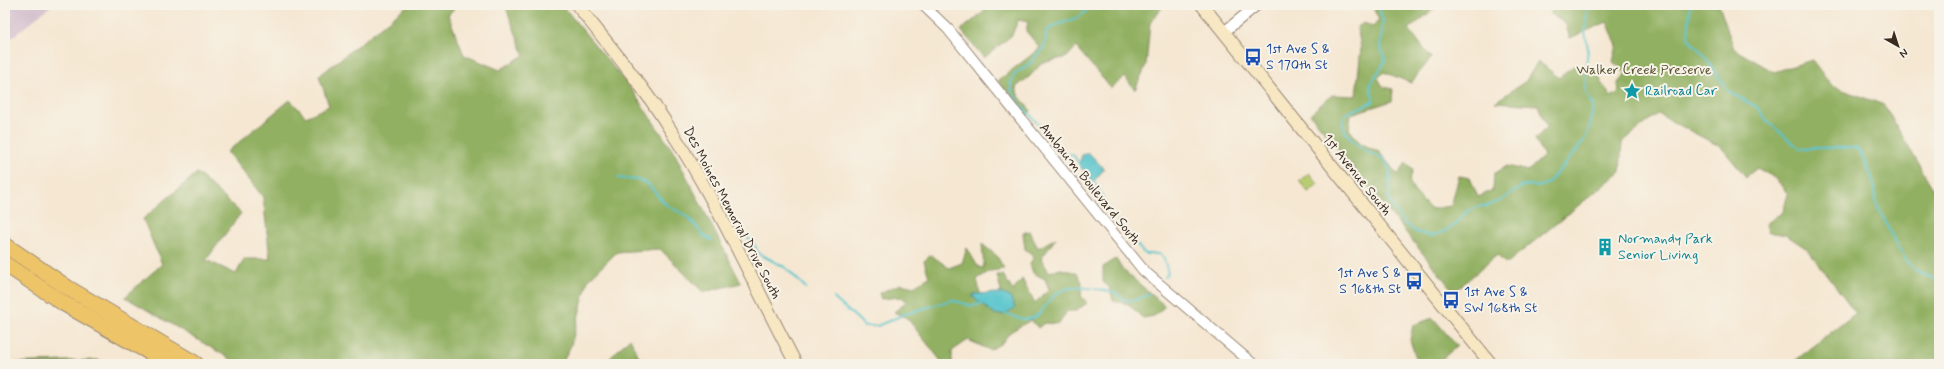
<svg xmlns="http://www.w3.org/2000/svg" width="1944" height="369" font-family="Mynerve,sans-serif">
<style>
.industrial{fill:#d1bdcc}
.green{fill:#b8cc70;stroke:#7a7b47}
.forest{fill:#92b062;stroke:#666d40}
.water{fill:#58c5cd;stroke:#4a7876}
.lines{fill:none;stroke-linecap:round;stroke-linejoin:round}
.stream{stroke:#58c5cd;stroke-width:2}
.tertiary-casing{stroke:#988878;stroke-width:12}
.secondary-casing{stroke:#988878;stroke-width:14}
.motorway-casing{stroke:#988878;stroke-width:17}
.tertiary{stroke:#fff;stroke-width:10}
.secondary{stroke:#f8e7c3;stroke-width:12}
.motorway{stroke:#eec469;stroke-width:15}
.labels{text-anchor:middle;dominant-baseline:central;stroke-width:4;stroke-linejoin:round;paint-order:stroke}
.transit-label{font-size:14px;fill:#164399;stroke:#f7f3e8;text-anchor:start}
.park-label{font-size:14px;fill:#5a5232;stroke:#f7f3e8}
.culture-label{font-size:14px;fill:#0d838f;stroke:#f7f3e8;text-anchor:start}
.street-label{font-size:14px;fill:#3b2a1e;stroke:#f7f3e8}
</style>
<rect width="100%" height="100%" fill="#f7f3e8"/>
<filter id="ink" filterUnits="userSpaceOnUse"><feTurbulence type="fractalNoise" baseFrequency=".025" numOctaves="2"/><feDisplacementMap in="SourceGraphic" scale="8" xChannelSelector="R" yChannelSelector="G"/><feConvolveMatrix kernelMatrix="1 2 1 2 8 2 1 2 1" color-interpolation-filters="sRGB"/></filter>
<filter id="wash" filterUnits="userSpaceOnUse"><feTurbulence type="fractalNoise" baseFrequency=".012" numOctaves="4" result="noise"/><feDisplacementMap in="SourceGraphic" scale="16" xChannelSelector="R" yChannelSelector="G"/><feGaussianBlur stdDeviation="0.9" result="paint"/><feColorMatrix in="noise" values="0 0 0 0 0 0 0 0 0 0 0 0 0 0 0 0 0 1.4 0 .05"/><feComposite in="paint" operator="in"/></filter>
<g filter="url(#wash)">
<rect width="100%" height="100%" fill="#f5e7d2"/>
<!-- industrial -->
<path class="industrial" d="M5,5H52L5,43Z"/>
<!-- green -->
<path class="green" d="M1309,173L1318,184L1308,192L1299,181Z"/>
<!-- forest -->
<g class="forest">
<path d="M408,5H457L448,15L464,55L500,70L524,55L505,5H562L629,86L675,154L741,283L703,292L660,249L617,252L588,280L571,345L562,364H239L125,297L162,264L143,219L197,173L241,213L206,260L236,274L244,259H270L263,197L227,152L290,100L306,117L329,106L319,76Z"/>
<path d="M981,5H1164L1150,23L1146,65L1135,90L1125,77L1111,88L1076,47L1067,57L1042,63L1030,76L1016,87L1018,95L1031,111L1026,117L998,81L1040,48L1026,31L1028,22L1018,20L1012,35L984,58L961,30L985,11Z"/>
<path d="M1374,5H1439L1409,29L1431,58L1411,83L1384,72L1378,78L1383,87L1393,89L1392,101L1351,114L1349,129L1360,143L1379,152L1398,175L1406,163L1413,170L1409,181L1414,191L1430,209L1451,206L1459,176L1470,178L1478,197L1493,190L1494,174L1507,166L1528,171L1544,156L1535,139L1547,127L1538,105L1495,102L1526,81L1538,61L1559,78L1575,65L1598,70L1601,81L1611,97L1619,92L1618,83L1626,73L1613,62L1617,45L1607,22L1570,38L1565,23L1550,14L1553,5H1719L1734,49L1774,72L1812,60L1832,86L1884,105L1939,199V364H1791L1856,313L1807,249L1786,235L1768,232L1766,224L1783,212L1788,194L1775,178L1757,168L1746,177L1721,147L1658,114L1622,142L1620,172L1506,264L1497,255L1454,292L1310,114L1332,95L1356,96L1361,48L1357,27L1364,23L1373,27L1379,20L1374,10Z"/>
<path d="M1029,231L1038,248L1056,238L1041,259L1049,272L1061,269L1077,273L1082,282L1081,296L1087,303L1076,311H1067L1059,324L1044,323L1038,328L1031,320L1010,332L1002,343L990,350L968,340L952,351V364H947L941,361L907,318L894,312L907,301L900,297L881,299L879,293L901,284L914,287L929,277L924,261L931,255L949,268L962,263L967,248L978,267L984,268L982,244L997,256L1004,269L990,271L977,279L981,298L998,306L1001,291L997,275H1003L1013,291L1022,279L1035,303L1049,289L1045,279L1033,273L1030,264L1034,256L1025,249L1023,233Z"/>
<path d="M1116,259L1122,269L1165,306L1154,316L1143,318L1128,304L1113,301L1110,288L1103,282V267Z"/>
<path d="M1433,318L1457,346L1436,364H1418L1410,340L1413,325Z"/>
<path d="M630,338L642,364H604Z"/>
<path d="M98,360L110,364H5V363Z"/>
</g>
<!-- water -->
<g class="water">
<path d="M1089,153L1104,169L1093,182L1079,165L1082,155Z"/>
<path d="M1001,293L1010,297L1015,308L1003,315L994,314L972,296L975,294Z"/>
</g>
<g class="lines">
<!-- stream -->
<g class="stream">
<path d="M1378,5L1383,22L1380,47L1385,59C1383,69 1376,74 1371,82C1368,89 1375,95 1373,102L1347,113L1342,122L1346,133L1352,140L1367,152L1384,159L1390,170L1389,199L1394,209L1402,221L1414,231L1420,233L1432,236L1445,231L1454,226L1466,212L1478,206H1487L1500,201L1523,186L1530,185L1538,187L1548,183L1577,150L1587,135L1590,125L1593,105L1586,92L1585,74L1588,49L1585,31L1588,5"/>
<path d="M1690,5L1688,37L1691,42L1702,53L1729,92L1757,107L1768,122L1799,148H1856L1862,155L1873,180L1875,201L1898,248L1906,260L1917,271L1939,281"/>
<path d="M1081,166L1073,155L1060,152L1039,125L1018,102L1011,89V82L1014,75L1030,63L1044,47L1047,30C1063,19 1078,23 1092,5"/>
<path d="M618,178L639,180L648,184L665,204L688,217L704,236L712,240"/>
<path d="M1093,179L1109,210"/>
<path d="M1118,221L1142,251L1146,254H1160L1164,259L1168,273L1165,277"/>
<path d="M741,233L753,242L758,253L786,268L806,288"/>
<path d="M834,298C844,309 856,315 864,326H877L905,314L952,300L972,306L983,303"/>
<path d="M1004,313C1011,314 1017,319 1025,319C1044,321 1046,292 1070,288C1081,286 1105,290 1115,293C1118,294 1120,297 1123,299C1132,303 1141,298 1149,294"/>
</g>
</g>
</g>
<g filter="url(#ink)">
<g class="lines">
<!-- tertiary casing -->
<g class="tertiary-casing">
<g id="tertiary">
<path d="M923,5L948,29L1144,271L1253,364"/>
<path d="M1224,32L1257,5"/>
</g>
</g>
<!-- secondary casing -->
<g class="secondary-casing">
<g id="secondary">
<path d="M577,5C608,44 641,83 668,126C717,201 754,285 796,364"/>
<path d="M1202,5L1491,364"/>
</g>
</g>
<!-- motorway casing -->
<g class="motorway-casing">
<g id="motorway">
<path d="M5,245L68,288L196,364"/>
<path d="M5,264L63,303L170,364"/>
</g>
</g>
<!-- tertiary -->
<use href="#tertiary" class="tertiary"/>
<!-- secondary -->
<use href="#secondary" class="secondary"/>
<!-- motorway -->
<use href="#motorway" class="motorway"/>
</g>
</g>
<!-- icons -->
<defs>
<g id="bus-bare" transform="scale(1.38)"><path d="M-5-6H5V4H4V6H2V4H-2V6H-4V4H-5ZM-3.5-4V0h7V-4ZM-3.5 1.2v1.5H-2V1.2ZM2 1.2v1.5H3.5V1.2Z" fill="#1a4fb4" stroke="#f7f3e8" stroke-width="2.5" paint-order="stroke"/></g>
<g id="sight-bare" transform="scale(1.38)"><path d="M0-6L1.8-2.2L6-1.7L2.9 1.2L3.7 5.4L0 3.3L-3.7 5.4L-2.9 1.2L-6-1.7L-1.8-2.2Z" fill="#0f9aa8" stroke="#f7f3e8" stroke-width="2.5" paint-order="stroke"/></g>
<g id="building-bare" transform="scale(1.38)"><path d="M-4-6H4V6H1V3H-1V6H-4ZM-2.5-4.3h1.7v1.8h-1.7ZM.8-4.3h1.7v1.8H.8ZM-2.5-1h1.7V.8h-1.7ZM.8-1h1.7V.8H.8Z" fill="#0f9aa8" stroke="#f7f3e8" stroke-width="2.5" paint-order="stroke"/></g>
</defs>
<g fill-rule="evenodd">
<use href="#bus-bare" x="1253" y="57"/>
<use href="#sight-bare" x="1632" y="91"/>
<use href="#building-bare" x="1605" y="247"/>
<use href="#bus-bare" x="1414" y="281"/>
<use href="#bus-bare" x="1451" y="300"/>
</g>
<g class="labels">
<!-- transit labels -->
<g class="transit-label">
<text x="1266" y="49">1st Ave S &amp;<tspan x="1266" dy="16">S 170th St</tspan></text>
<text x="1401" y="273" text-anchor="end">1st Ave S &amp;<tspan x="1401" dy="16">S 168th St</tspan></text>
<text x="1464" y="292">1st Ave S &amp;<tspan x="1464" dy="16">SW 168th St</tspan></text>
</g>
<!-- park labels -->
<g class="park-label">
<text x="1644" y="70">Walker Creek Preserve</text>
</g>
<!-- culture labels -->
<g class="culture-label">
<text x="1645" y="91">Railroad Car</text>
<text x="1618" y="239">Normandy Park<tspan x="1618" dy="16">Senior Living</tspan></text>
</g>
<!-- street labels -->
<g class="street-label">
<text transform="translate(1357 175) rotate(51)">1st Avenue South</text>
<text transform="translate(1090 184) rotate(51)">Ambaum Boulevard South</text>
<text transform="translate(732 213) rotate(62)">Des Moines Memorial Drive South</text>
</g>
</g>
<!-- margin -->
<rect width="1944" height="369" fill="none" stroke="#f7f3e8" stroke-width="20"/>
<!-- north arrow -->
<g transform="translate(1898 46) rotate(141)" stroke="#f7f3e8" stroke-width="3" paint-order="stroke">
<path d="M0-3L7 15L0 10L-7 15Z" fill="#3b2a1e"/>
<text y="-6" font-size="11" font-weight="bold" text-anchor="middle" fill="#3b2a1e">N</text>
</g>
</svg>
